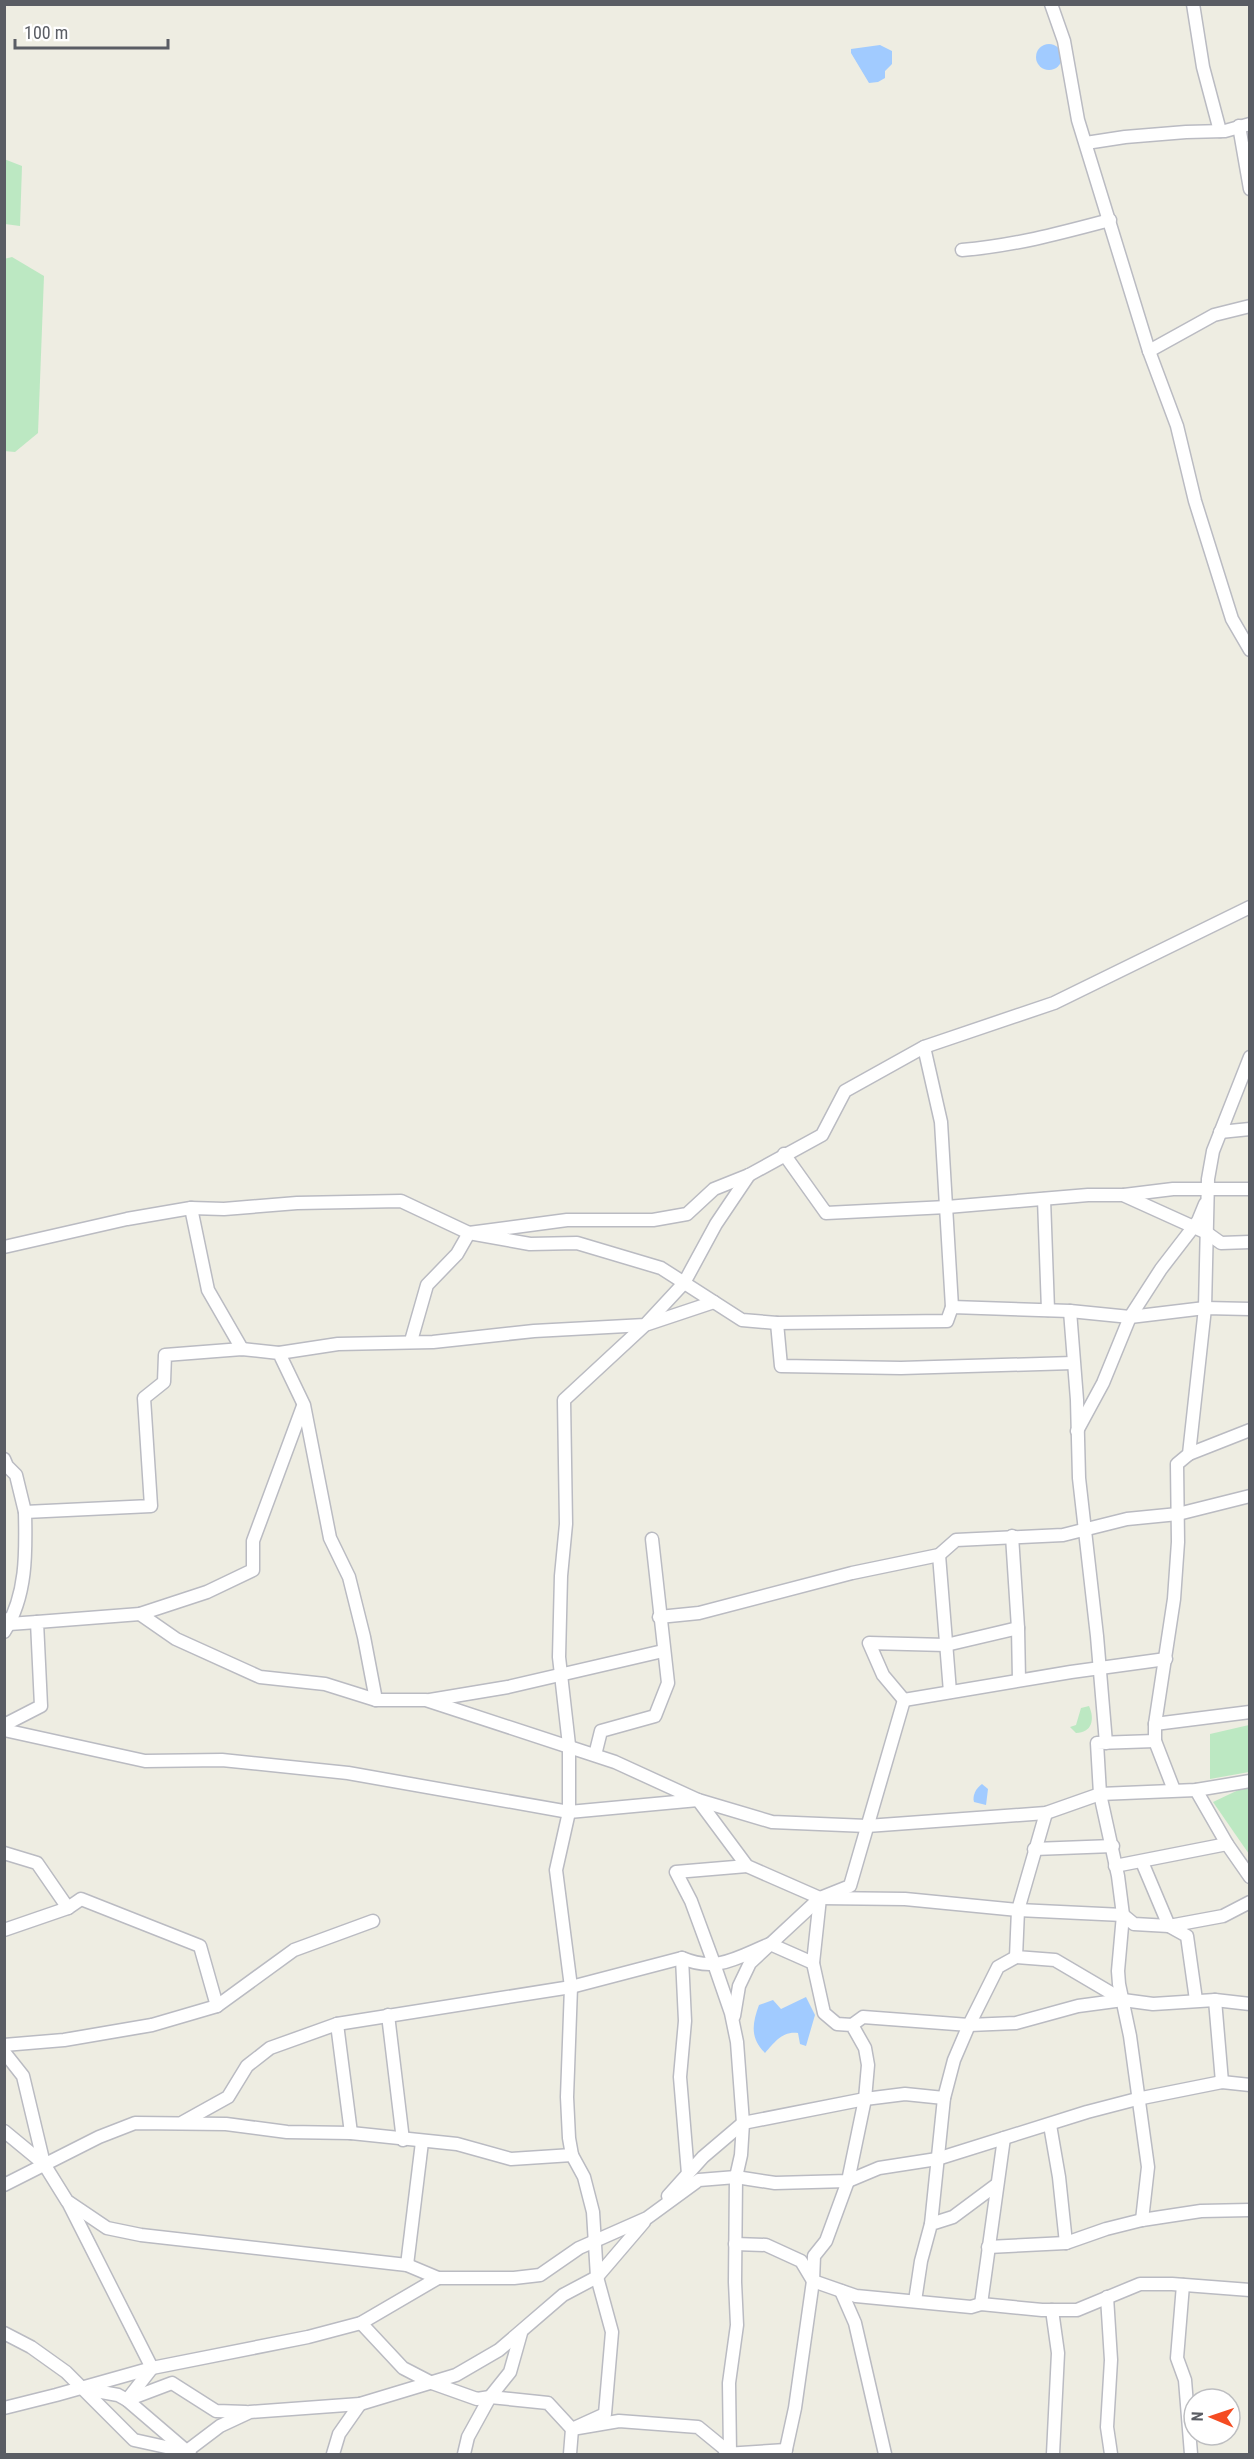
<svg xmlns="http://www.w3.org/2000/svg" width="1254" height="2459" font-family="'Roboto Condensed',sans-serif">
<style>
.green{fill:#bce8c2}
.water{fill:#a1cbff}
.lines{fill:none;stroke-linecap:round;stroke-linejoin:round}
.minor-casing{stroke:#babbc2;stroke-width:15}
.minor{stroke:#fff;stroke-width:12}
</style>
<rect width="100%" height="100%" fill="#eeede2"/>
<!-- green -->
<g class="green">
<path d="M4,159L22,166L20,226L5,224Z"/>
<path d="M12,257L44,276L38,433L15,452L4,451V259Z"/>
<path d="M1089,1706C1095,1719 1092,1733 1076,1733L1070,1727L1076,1725L1081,1708Z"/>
<path d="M1249,1725V1772L1210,1779V1734Z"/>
<path d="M1249,1785V1854L1213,1802Z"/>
</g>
<!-- water -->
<g class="water">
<circle cx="1049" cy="57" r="13"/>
<path d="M880,45L892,51V64L885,71V78L878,82L869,83L851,53V49Z"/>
<path d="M982,1784L988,1789L986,1805L974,1802C972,1796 976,1788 982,1784Z"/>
<path d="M806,1997L815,2015L806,2046L800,2044L798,2033C782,2031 775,2042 765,2053C750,2038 752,2024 759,2005L773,2000L781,2009Z"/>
</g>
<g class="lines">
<!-- minor casing -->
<g class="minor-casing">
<g id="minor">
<path d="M1051,4L1064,41L1078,120L1149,351L1177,426L1195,501L1232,619L1250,650"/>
<path d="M1193,4L1203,67L1220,131"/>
<path d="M1239,126L1250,189"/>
<path d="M1086,143L1125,137L1186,132L1225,131L1250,124"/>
<path d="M962,250C1013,246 1061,233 1110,220"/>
<path d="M1149,351L1214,315L1250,306"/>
<path d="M924,1047L941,1122L952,1307"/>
<path d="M1220,1132L1250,1129"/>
<path d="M784,1154L826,1213L947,1207L1088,1195H1123L1207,1233L1221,1243L1250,1242"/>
<path d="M1124,1195L1173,1189H1250"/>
<path d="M1044,1199L1048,1310"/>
<path d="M191,1208L208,1290L242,1349"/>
<path d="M4,1247L127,1219L191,1208L224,1209L297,1203L401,1201L469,1233L530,1244L577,1243L661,1268L742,1320L777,1323L947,1321L952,1307L1070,1311L1130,1317L1205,1308L1250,1309"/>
<path d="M1070,1311L1077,1400L1079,1478L1097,1636L1106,1743"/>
<path d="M777,1323L781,1366L901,1368L1073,1363"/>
<path d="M411,1341L427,1285L457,1254L469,1233L567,1220H653L687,1214L714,1189L749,1175L822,1135L845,1091L924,1047L1054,1003L1250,907"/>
<path d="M279,1353L338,1344L433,1342L534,1331L645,1325L684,1283L716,1224L749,1175"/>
<path d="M1077,1431L1103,1383L1130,1317L1161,1269L1198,1221L1205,1204"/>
<path d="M1189,1454L1250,1430"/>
<path d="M4,1459L7,1466L16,1475L25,1512"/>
<path d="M1012,1536L1018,1628L1019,1680"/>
<path d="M939,1555L950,1692"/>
<path d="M140,1614L176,1639L260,1677L325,1684L376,1700H426L615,1762L698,1800L747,1866L820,1898L905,1899L1018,1910L1123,1915L1134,1924L1169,1926L1223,1916L1250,1902"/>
<path d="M659,1617L699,1613L852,1573L939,1555L956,1540L1063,1535L1127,1519L1178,1514L1250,1496"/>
<path d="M5,1619L9,1624L37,1622"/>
<path d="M4,1632C27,1596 26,1552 25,1512L151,1506L144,1398L164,1382L165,1355L242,1349L279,1353L304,1405L330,1538L349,1577L364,1637L376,1700"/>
<path d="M430,1700L508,1687L663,1651"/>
<path d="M904,1700L1071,1672L1166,1659"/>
<path d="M904,1700L883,1675L869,1643L946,1645L1018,1628"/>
<path d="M1155,1724L1250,1712"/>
<path d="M4,1725L41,1706L37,1622L140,1614L207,1592L253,1570V1541L303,1406"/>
<path d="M4,1730L145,1761L222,1760L348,1773L569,1812L698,1800L772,1822L867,1826L1046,1813L1100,1794L1196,1790L1250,1781"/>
<path d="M595,1755L601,1731L655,1716L668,1683L652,1539"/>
<path d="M1174,1790L1155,1741V1724L1174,1599L1178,1542L1177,1464L1189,1454L1205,1308L1208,1179L1213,1151L1250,1057"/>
<path d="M1196,1790L1227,1844L1250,1877"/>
<path d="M1046,1813L1018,1910L1016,1957L1055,1960L1123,2000"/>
<path d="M1034,1849L1113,1846"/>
<path d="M4,1853L37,1863L68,1908L81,1899L200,1946L217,2006"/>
<path d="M1142,1862L1169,1926L1187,1936L1196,2000"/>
<path d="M1115,1866L1227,1844"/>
<path d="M4,1930L68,1908"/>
<path d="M682,1958L685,2021L680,2077L688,2174"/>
<path d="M1215,2000L1222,2082"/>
<path d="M388,2015L403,2140"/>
<path d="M734,2016L739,1986L750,1963L820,1898"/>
<path d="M337,2024L351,2133"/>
<path d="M852,2025L863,2017L969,2025L1016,2023L1078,2006L1123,2000L1153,2004L1215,2000L1250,2004"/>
<path d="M4,2045L64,2040L152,2025L217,2006L294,1950L373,1921"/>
<path d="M4,2052L23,2076L44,2164"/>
<path d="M183,2122L228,2097L247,2066L270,2048L337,2024L571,1987L682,1958C717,1973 738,1957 770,1944L813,1963"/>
<path d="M1050,2125L1059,2177L1066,2243"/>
<path d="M4,2131L44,2164L67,2201L107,2228L141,2235L407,2265L438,2278H514L540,2275L579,2248L647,2218L699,2180L736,2177L775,2183L848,2181L879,2168L937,2159L1087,2112L1137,2099L1222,2082L1250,2085"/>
<path d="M4,2185L99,2137L135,2123L226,2124L287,2132L351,2133L457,2144L511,2159L572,2155"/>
<path d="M668,2196L703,2157L743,2123L865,2099L905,2094L944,2098"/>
<path d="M68,2202L152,2368L127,2400L190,2454"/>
<path d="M1142,2220L1148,2167L1130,2036L1119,1984L1118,1971L1123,1915L1118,1876L1100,1794L1097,1743L1155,1741"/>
<path d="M931,2224L944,2098L954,2060L969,2025L998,1967L1016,1957"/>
<path d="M735,2244L766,2245L801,2261L813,2281L856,2296L971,2307L981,2304L1042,2310H1077L1140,2284H1172L1250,2290"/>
<path d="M988,2247L1066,2243L1106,2229L1142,2220L1201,2211L1250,2210"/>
<path d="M407,2265L422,2142"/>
<path d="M1183,2285L1177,2358L1185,2380L1191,2454"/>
<path d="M841,2291L855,2323L885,2454"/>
<path d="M1107,2297L1111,2360L1107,2427L1111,2454"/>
<path d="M915,2301L921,2261L931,2224L953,2217L996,2185"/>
<path d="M981,2304L1004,2138"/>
<path d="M1052,2310L1058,2353L1053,2454"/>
<path d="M361,2323L403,2368L432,2383L477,2399L490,2397L548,2403L572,2429L619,2421L698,2427L731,2454"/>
<path d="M4,2333L31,2347L66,2372L134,2440L184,2451"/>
<path d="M85,2389L118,2395L127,2400L172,2383L216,2411L246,2412"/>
<path d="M4,2408L56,2395L152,2368L308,2337L361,2323L438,2278"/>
<path d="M730,2453L729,2383L737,2325L735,2282L736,2177L741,2155L743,2123L737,2042L731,2013L712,1958L691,1901L676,1872L747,1866"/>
<path d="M183,2454L220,2426L250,2412L360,2404L456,2375L499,2350L563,2295L597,2277L644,2222"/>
<path d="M333,2454L339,2434L360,2404"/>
<path d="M464,2454L468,2437L490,2397L510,2372L521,2333"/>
<path d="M570,2454L572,2429L605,2414L612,2332L597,2277L593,2212L584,2177L572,2155L569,2138L567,2097L571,1987L556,1870L569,1812V1745L559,1657L561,1576L566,1524L564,1400L645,1325L714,1302"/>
<path d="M725,2454L786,2450"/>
<path d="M785,2454L795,2408L813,2281L814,2256L826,2241L848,2181L865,2099L868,2065L865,2048L852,2025L837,2024L824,2013L813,1963L820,1898L850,1886L904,1700"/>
</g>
</g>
<!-- minor -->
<use href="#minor" class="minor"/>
</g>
<!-- border -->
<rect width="1254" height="2459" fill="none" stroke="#5a5d64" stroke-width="12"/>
<!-- north arrow -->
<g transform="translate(1212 2417) rotate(272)"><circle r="28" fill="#ffffff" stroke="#bdbec1" stroke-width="1.5"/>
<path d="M0-4.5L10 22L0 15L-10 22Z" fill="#f54c22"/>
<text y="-9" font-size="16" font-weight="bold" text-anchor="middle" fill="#5a5d64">N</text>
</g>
<!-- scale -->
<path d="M15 39v9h153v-9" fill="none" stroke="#5a5d64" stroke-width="3"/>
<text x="24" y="39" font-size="18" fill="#5a5d64" stroke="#ffffff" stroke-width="4.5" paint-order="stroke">100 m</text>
</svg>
